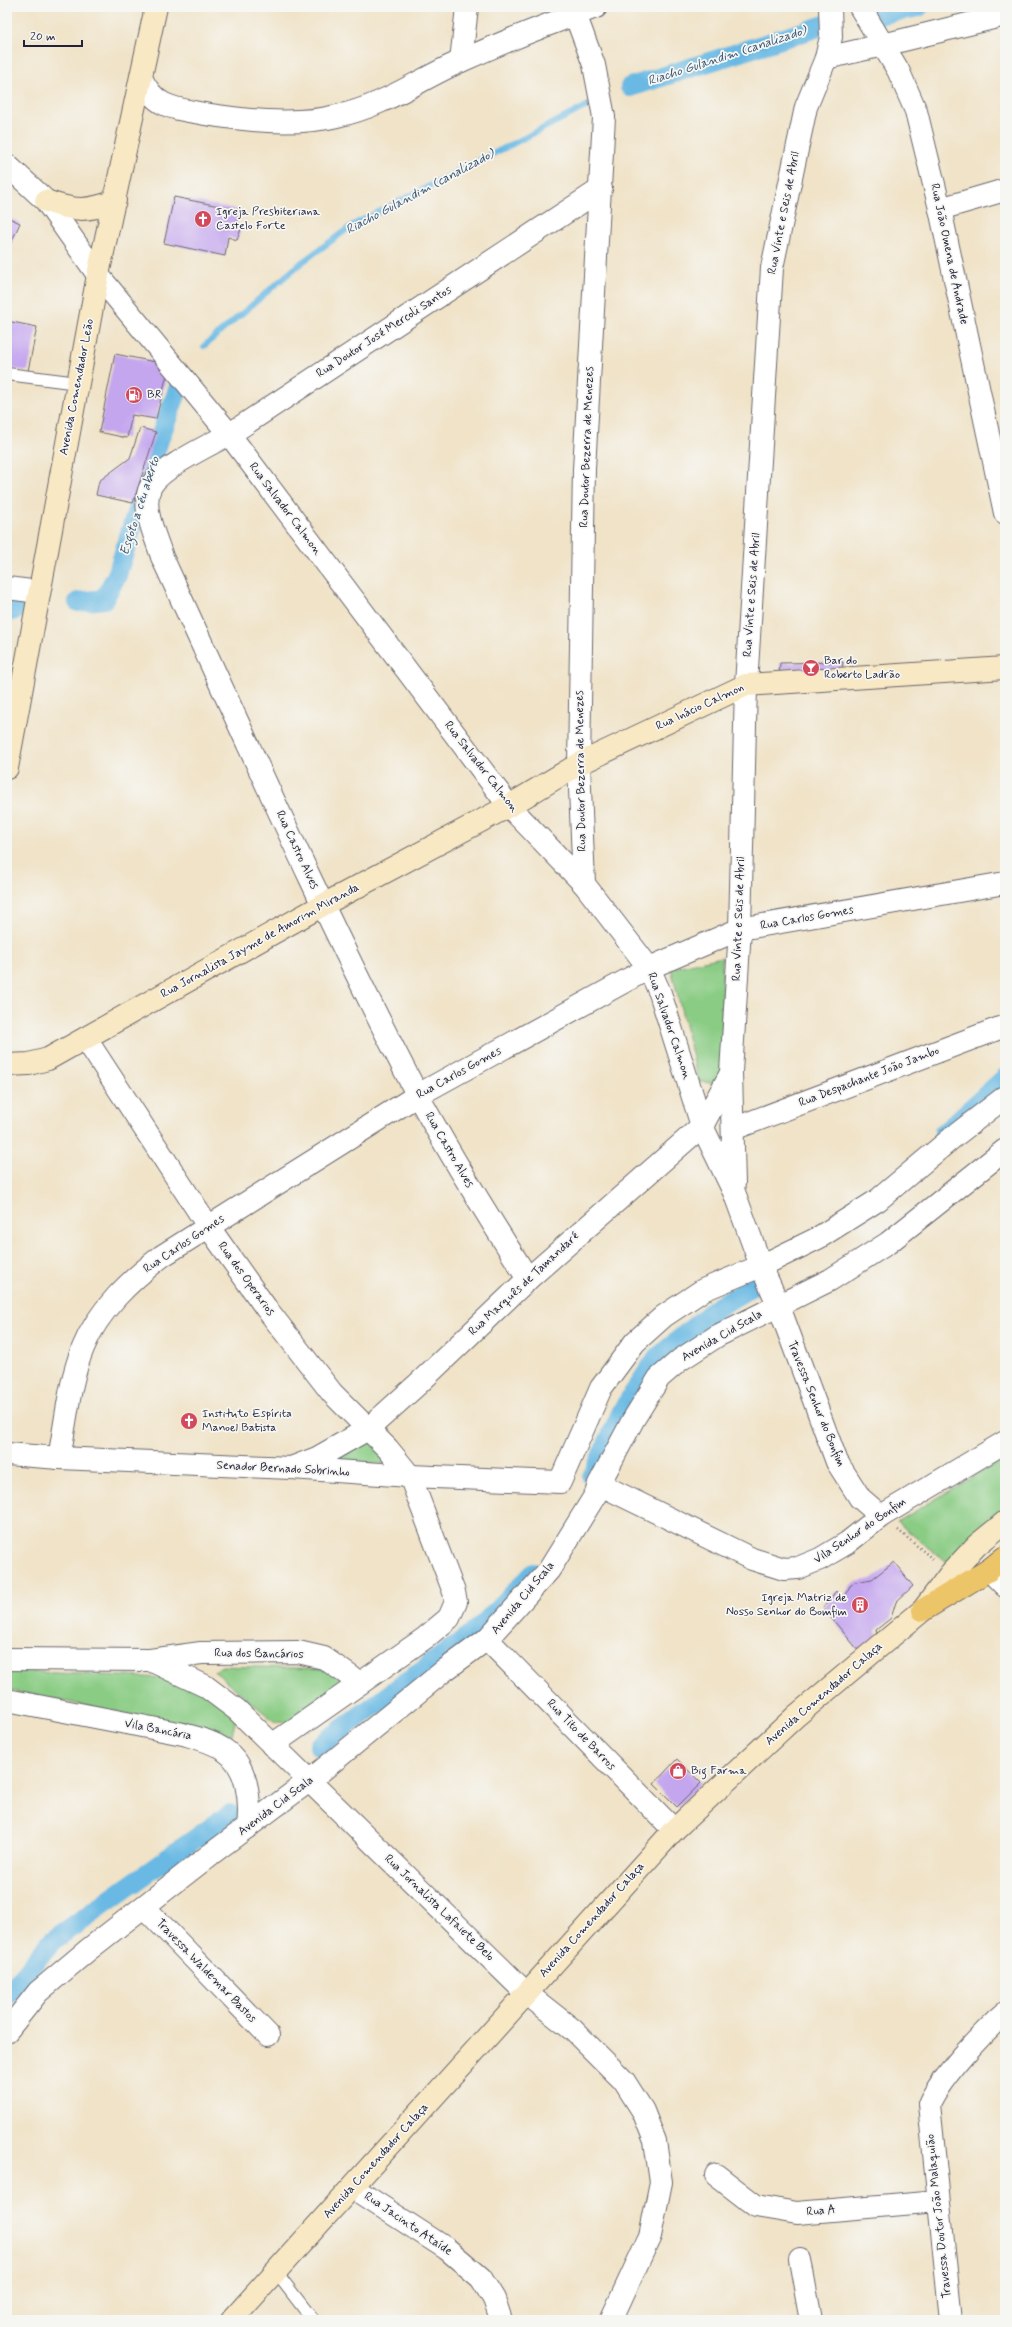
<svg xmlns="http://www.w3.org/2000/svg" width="1012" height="2327" font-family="Mynerve,sans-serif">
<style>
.green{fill:#8acc84;stroke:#567760}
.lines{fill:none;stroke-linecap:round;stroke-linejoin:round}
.stream{stroke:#69b9e4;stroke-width:6}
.canal{stroke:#69b9e4;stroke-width:20}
.building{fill:#c4a6ef}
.service-casing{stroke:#6a666c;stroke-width:14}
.minor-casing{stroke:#6a666c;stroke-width:24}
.tertiary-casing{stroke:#6a666c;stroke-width:24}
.secondary-casing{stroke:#6a666c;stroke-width:24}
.trunk-casing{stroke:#6a666c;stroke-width:24}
.path{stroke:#6a666c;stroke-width:2.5;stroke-dasharray:1 3;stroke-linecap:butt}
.service{stroke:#fff;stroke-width:12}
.minor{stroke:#fff;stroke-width:22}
.tertiary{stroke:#fff;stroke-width:22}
.secondary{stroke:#f8e8c3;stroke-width:22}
.trunk{stroke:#edc569;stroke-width:22}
.labels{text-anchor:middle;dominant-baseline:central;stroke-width:3.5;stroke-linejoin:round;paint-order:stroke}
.poi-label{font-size:12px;fill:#22223b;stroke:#f6f6f2;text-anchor:start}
.street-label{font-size:12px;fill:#22223b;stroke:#f6f6f2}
.water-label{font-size:13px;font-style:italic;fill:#3b5776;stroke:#f6f6f2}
</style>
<rect width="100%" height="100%" fill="#f6f6f2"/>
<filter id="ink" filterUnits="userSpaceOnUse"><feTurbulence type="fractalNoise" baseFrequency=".025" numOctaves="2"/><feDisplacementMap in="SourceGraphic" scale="8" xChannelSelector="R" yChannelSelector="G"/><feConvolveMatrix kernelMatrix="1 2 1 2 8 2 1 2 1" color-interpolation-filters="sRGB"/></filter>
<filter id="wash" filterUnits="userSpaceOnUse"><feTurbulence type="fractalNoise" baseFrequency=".012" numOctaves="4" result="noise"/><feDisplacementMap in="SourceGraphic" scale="16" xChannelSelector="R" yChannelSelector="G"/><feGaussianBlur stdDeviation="0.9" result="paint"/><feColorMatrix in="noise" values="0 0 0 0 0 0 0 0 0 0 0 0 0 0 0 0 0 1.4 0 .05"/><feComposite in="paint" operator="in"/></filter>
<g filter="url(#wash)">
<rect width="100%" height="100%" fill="#f0e3c8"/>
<!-- green -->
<g class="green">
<path d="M722,957L723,1070L715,1083L699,1082L671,968Z"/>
<path d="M372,1441L391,1464L334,1462L335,1458Z"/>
<path d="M1005,1458V1513L947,1563L897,1522Z"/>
<path d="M222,1666L329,1669L343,1678L344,1689L290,1723L275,1722L214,1671Z"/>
<path d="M7,1669L36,1672L167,1678L215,1696L236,1718L232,1735L7,1690Z"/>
</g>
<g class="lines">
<!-- stream -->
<path class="stream" d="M204,346L301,263L353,225L593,103"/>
<!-- canal -->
<g class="canal">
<path d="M872,16L919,7"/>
<path d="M630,87L825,25"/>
<path d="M78,602L104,599L117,575L159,440L179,387"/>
<path d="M7,612L18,609"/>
<path d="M944,1133L1005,1078"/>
<path d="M592,1477L623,1409L656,1359L715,1309L756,1284"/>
<path d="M319,1746L479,1628L534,1573"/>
<path d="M7,1995L52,1941L230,1814"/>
</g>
</g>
<g id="blocks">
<!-- building -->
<g class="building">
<path d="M174,197L239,210L236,227L241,229L237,240L228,237L225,256L164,243Z"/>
<path d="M7,217L20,223L7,252Z"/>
<path d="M7,321L37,327L28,371L7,368Z"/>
<path d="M115,354L155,362L167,374L156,419L132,415L127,438L99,432Z"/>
<path d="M140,428L156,432L133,503L96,495L99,481L130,458Z"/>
<path d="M843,662L842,672L779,677L780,663Z"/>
<path d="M894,1562L913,1586L896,1602L891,1618L876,1630L877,1636L859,1651L823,1608L836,1591L842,1600L850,1586L855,1582L872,1579Z"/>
<path d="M677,1759L701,1783L677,1807L654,1784Z"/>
</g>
</g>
</g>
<g filter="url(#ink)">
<use href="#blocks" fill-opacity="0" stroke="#6a666c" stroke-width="1"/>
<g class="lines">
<!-- service casing -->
<g class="service-casing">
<g id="service">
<path d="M7,374L78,383"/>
<path d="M276,2272L313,2320"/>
</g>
</g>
<!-- minor casing -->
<g class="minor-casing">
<g id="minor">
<path d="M575,14L594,65L604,117L584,469L579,764L584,884"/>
<path d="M883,45L1005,15"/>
<path d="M461,61L467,7"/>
<path d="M940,209L1005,190"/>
<path d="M7,588L39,592"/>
<path d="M86,1039L208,1226L266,1308L332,1393L388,1449L410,1476L454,1592L456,1602L449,1618L425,1638L272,1745"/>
<path d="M733,1129L1005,1026"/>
<path d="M528,1279C489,1218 451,1157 417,1094C325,918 245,737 162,557C156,537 140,506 151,486C162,466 215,443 236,430C357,349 479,269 601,189"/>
<path d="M778,1304L837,1462L860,1498L881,1516"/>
<path d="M291,1468L410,1476L560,1482L601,1388L635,1342L664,1316L703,1290L761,1266L818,1238L878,1200L952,1138L1005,1097"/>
<path d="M599,1484L752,1559L784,1569L798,1568L820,1559L847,1543L881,1516L1005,1442"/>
<path d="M989,1570L1005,1586"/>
<path d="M487,1639L674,1830"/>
<path d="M7,1659L150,1660L205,1686L237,1710L526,1993"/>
<path d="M150,1660L201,1653L298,1652L324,1658L360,1683"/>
<path d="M7,1700L183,1734C197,1738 211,1741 223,1749C248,1765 251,1800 248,1827"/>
<path d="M144,1907L268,2035"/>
<path d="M716,2175L756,2206L797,2213L938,2201"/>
<path d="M353,2188L447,2249L481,2278L494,2299L501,2320"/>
<path d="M800,2260L811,2320"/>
<path d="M951,2320L929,2104C940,2078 983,2032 1005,2013"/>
</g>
</g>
<!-- tertiary casing -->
<g class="tertiary-casing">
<g id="tertiary">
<path d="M860,7L898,70L916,111L940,209L1005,513"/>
<path d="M826,58L883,45"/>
<path d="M141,78C156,109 174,108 205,114C247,121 296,126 337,116C382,107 420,79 461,61C505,41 551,23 596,7"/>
<path d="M7,165L46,201L98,275L229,434L509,806L584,884L649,968L660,993L702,1126L734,1192L761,1266L778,1304"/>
<path d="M734,1184L731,1072L740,929L746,685L772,268L806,107L826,58L831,37L830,7"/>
<path d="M7,1454L59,1458L291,1468L317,1458L368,1429L418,1384L528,1279L702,1126L731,1073"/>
<path d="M59,1458C66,1422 69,1382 83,1348C98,1310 131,1280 162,1256L418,1095L649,968L740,929L1005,883"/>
<path d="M526,1993L573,2030L624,2081L643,2111L655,2141L661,2182L650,2236L611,2320"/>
<path d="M7,2031L38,1992L88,1950L211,1854L309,1781L445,1670L487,1639L549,1570L596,1494L599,1484L633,1420L659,1378L680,1360L717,1336L830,1280L888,1243L1005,1150"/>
</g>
</g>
<!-- secondary casing -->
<g class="secondary-casing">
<g id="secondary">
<path d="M46,201C74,211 87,212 115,201"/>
<path d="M7,768L98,275L156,7"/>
<path d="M7,1065L29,1064L48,1059L323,905L509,806L579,764L746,685L1005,668"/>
<path d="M232,2320L674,1830L796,1716L923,1610L950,1574L977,1545L1005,1522"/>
</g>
</g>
<!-- trunk casing -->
<g class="trunk-casing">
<path id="trunk" d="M923,1610L989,1570L1005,1557"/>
</g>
<!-- path -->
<path class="path" d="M898,1530L934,1560"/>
<!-- service -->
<use href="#service" class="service"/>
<!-- minor -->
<use href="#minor" class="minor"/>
<!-- tertiary -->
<use href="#tertiary" class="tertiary"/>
<!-- secondary -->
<use href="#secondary" class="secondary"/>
<!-- trunk -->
<use href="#trunk" class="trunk"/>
</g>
</g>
<!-- icons -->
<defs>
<g id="church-disc" transform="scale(0.9)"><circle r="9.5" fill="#d1495b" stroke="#f6f6f2"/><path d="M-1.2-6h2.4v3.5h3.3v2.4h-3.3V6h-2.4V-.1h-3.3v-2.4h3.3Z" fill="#fff"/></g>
<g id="fuel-disc" transform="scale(0.9)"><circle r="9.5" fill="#d1495b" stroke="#f6f6f2"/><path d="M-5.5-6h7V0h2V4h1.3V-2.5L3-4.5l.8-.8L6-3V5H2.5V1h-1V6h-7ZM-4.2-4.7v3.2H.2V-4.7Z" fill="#fff"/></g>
<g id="bar-disc" transform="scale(0.9)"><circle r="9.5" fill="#d1495b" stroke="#f6f6f2"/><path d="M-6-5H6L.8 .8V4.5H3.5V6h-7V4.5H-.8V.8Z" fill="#fff"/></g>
<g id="building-disc" transform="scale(0.9)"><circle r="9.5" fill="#d1495b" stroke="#f6f6f2"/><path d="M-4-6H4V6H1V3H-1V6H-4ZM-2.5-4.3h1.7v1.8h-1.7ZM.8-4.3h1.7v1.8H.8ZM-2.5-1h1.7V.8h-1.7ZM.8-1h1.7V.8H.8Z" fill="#fff"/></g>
<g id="shop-disc" transform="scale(0.9)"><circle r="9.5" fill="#d1495b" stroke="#f6f6f2"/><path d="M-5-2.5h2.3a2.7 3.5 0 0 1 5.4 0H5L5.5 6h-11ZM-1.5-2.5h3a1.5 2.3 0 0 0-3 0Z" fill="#fff"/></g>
</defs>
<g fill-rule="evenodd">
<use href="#church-disc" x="203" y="219"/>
<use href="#fuel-disc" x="134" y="395"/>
<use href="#bar-disc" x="811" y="668"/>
<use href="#church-disc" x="189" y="1421"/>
<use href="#building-disc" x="860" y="1605"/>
<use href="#shop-disc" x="678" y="1771"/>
</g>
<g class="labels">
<!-- poi labels -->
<g class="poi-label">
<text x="216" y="212">Igreja Presbiteriana<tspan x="216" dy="14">Castelo Forte</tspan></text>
<text x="147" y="395">BR</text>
<text x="824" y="661">Bar do<tspan x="824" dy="14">Roberto Ladrão</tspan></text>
<text x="202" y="1414">Instituto Espírita<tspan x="202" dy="14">Manoel Batista</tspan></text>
<text x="847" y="1598" text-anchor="end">Igreja Matriz de<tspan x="847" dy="14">Nosso Senhor do Bomfim</tspan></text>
<text x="691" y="1771">Big Farma</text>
</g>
<!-- street labels -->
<g class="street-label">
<text transform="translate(784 213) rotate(-79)">Rua Vinte e Seis de Abril</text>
<text transform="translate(949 254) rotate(78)">Rua João Omena de Andrade</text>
<text transform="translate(384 332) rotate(-33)">Rua Doutor José Mercoli Santos</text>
<text transform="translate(77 387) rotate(-79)">Avenida Comendador Leão</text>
<text transform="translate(587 447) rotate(-88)">Rua Doutor Bezerra de Menezes</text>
<text transform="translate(285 509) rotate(53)">Rua Salvador Calmon</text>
<text transform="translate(752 595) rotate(-86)">Rua Vinte e Seis de Abril</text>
<text transform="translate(700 707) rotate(-25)">Rua Inácio Calmon</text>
<text transform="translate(481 767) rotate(52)">Rua Salvador Calmon</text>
<text transform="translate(581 771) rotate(-91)">Rua Doutor Bezerra de Menezes</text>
<text transform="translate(297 850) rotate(65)">Rua Castro Alves</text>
<text transform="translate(807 918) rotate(-10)">Rua Carlos Gomes</text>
<text transform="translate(739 919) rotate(-88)">Rua Vinte e Seis de Abril</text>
<text transform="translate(260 941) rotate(-29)">Rua Jornalista Jayme de Amorim Miranda</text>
<text transform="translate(669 1026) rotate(71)">Rua Salvador Calmon</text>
<text transform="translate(459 1073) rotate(-29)">Rua Carlos Gomes</text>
<text transform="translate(869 1077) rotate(-21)">Rua Despachante João Jambo</text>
<text transform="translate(449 1150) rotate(60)">Rua Castro Alves</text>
<text transform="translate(184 1244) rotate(-34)">Rua Carlos Gomes</text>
<text transform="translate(246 1279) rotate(54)">Rua dos Operarios</text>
<text transform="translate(524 1284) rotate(-43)">Rua Marquês de Tamandaré</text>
<text transform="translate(722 1336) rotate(-30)">Avenida Cid Scala</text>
<text transform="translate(816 1404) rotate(68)">Travessa Senhor do Bonfim</text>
<text transform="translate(283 1469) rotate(3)">Senador Bernado Sobrinho</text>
<text transform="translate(860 1531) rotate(-34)">Vila Senhor do Bonfim</text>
<text transform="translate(523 1598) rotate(-50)">Avenida Cid Scala</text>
<text transform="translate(259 1654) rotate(1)">Rua dos Bancários</text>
<text transform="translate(824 1694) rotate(-41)">Avenida Comendador Calaça</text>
<text transform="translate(158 1730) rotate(11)">Vila Bancária</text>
<text transform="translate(581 1735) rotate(46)">Rua Tito de Barros</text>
<text transform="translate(276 1806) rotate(-37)">Avenida Cid Scala</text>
<text transform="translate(439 1908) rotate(44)">Rua Jornalista Lafaiete Belo</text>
<text transform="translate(592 1920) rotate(-48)">Avenida Comendador Calaça</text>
<text transform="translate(206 1971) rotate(46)">Travessa Waldemar Bastos</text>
<text transform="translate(376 2161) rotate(-48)">Avenida Comendador Calaça</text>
<text transform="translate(821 2211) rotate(-5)">Rua A</text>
<text transform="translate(939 2216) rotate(-96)">Travessa Doutor João Malaquião</text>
<text transform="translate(408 2224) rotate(34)">Rua Jacinto Ataíde</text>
</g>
<!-- water labels -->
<g class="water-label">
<text transform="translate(727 56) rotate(-18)">Riacho Gulandim (canalizado)</text>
<text transform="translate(420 192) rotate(-28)">Riacho Gulandim (canalizado)</text>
<text transform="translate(140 506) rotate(-72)">Esgoto a céu aberto</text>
</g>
</g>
<!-- margin -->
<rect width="1012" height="2327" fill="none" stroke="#f6f6f2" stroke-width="24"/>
<!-- scale -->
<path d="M24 40v6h58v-6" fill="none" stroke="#22223b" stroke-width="2"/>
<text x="30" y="40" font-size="12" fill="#22223b" stroke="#f6f6f2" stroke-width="3" paint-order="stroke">20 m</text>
</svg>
